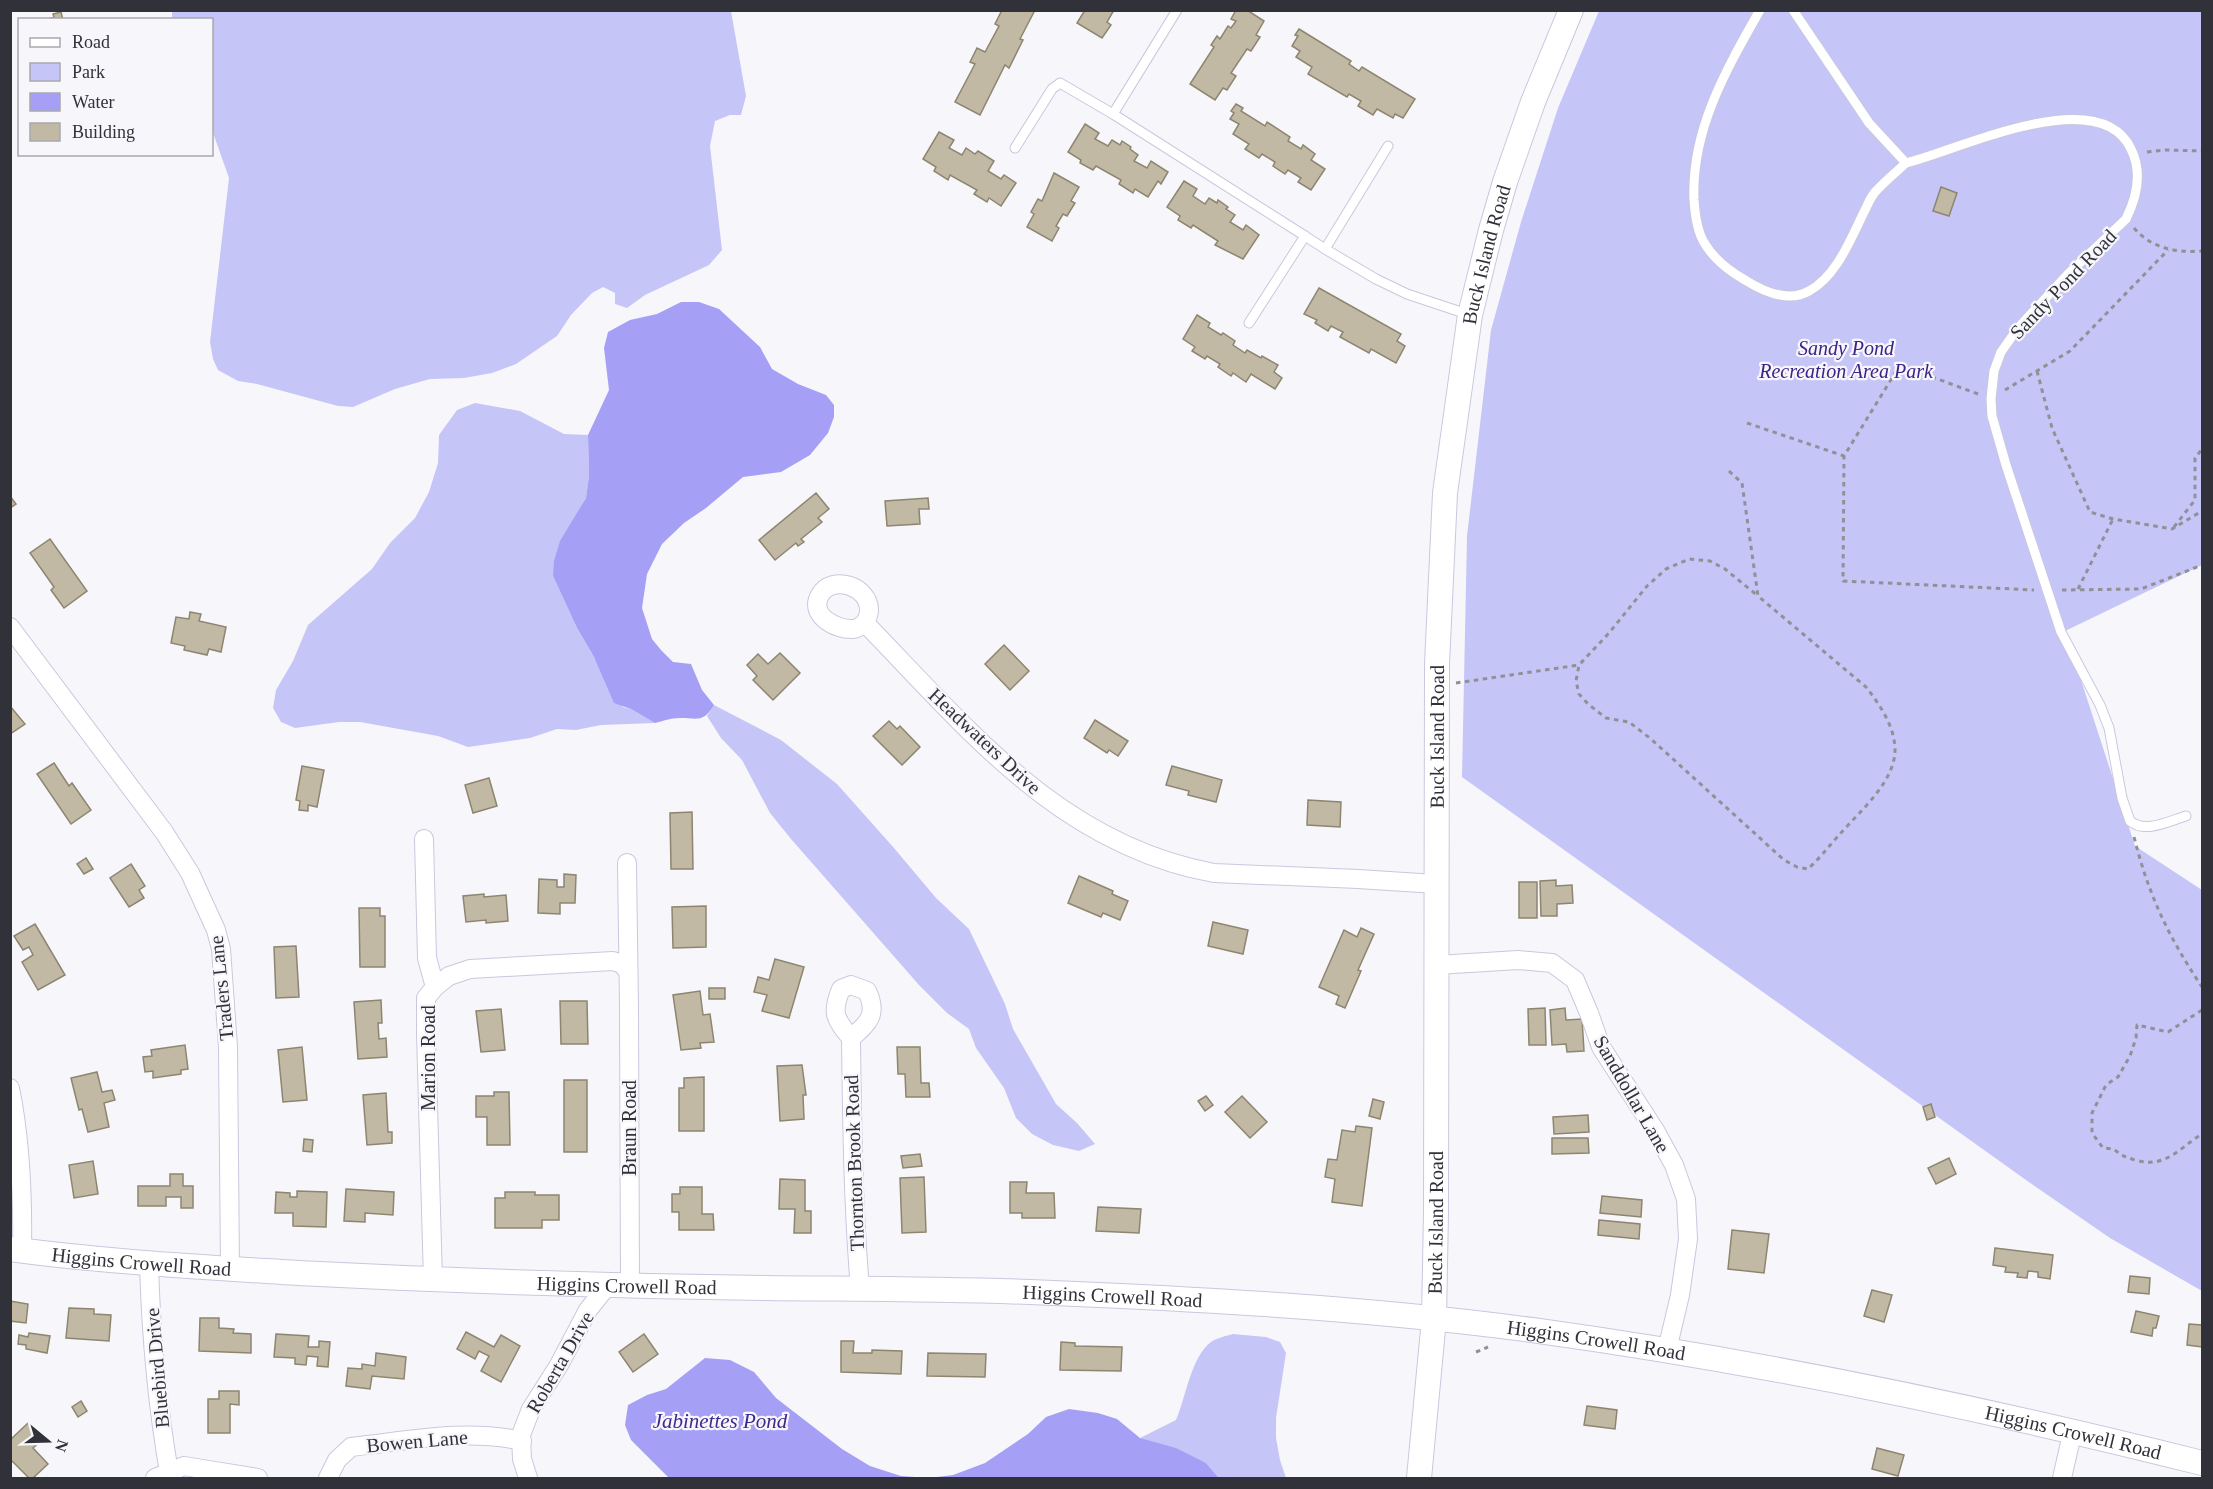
<svg xmlns="http://www.w3.org/2000/svg" width="2213" height="1489" font-family="'Times New Roman',serif">
<style>
.green{fill:#c6c5f8}
.water{fill:#a59ff6}
.building{fill:#c1b9a3;stroke:#8d8570;stroke-width:1.5}
.lines{fill:none;stroke-linecap:round;stroke-linejoin:round}
.lane-casing{stroke:#c8c8df;stroke-width:11}
.street-casing{stroke:#c8c8df;stroke-width:20}
.secondary-casing{stroke:#c8c8df;stroke-width:26}
.path{stroke:#909096;stroke-width:3;stroke-dasharray:4.5 4.5;stroke-linecap:butt}
.lane{stroke:#fff;stroke-width:9}
.street{stroke:#fff;stroke-width:18}
.secondary{stroke:#fff;stroke-width:24}
.labels{text-anchor:middle;dominant-baseline:central;stroke-width:4.5;stroke-linejoin:round;paint-order:stroke}
.street-label{font-size:20px;fill:#31313a;stroke:#f7f7fb}
.park-label{font-size:20px;font-style:italic;fill:#3b2487;stroke:#f7f7fb}
.water-label{font-size:21px;font-style:italic;fill:#3f298d;stroke:#f7f7fb}
</style>
<rect width="100%" height="100%" fill="#f7f7fb"/>
<!-- green -->
<g class="green">
<path d="M172,11H731L746,96L741,115H730L715,121L710,146L722,250L709,265L645,295L627,308L615,304V293L603,287L592,293L571,315L557,336L516,364L492,373L464,378L430,379L395,389L353,407L338,406L257,384L238,381L218,370L213,359L210,342L229,178L212,130V20L172,19Z"/>
<path d="M1599,11H2202V565L2065,631L2135,846L2202,890V1291L2110,1238L2026,1180L1462,777L1467,536L1491,330L1521,222L1558,108Z"/>
<path d="M475,403L520,411L564,434L588,435L589,476L586,498L577,514L553,576L577,628L623,707L631,709L655,723L601,725L576,730L557,729L530,738L468,747L438,736L360,722H339L295,728L281,722L273,708L276,690L293,661L308,625L372,569L390,543L415,518L429,492L438,463L439,435L457,410Z"/>
<path d="M714,705L781,740L837,784L894,848L936,898L969,929L1005,1004L1013,1029L1040,1076L1056,1104L1077,1123L1095,1144L1079,1151L1053,1145L1032,1134L1016,1118L1004,1088L976,1048L969,1029L947,1013L919,985L791,839L770,813L742,760L721,738L707,716Z"/>
<path d="M1233,1334L1266,1337L1280,1342L1286,1353L1276,1418V1438L1280,1460L1286,1478H1219L1206,1463L1140,1438L1176,1420C1186,1397 1191,1357 1211,1342C1217,1338 1226,1336 1233,1334Z"/>
</g>
<!-- water -->
<g class="water">
<path d="M681,302H699L719,309L760,347L772,369L798,384L826,395L834,405V417L828,433L810,455L781,472L743,477L706,508L684,523L662,544L647,574L642,608L652,639L661,650L673,662L691,664L702,690L714,705C703,723 698,718 680,718C671,718 663,721 655,723L631,709L614,703L594,657L577,628L553,576L554,561L560,541L586,498L589,476L588,435L609,390L604,348L608,332L630,320L657,314Z"/>
<path d="M705,1358L730,1360L754,1372L776,1398L842,1449L870,1466L901,1476L929,1478L953,1475L985,1463L1028,1434L1046,1417L1069,1409L1098,1413L1117,1419L1140,1438L1176,1448L1206,1463L1219,1478H669L631,1440L625,1425L628,1405L647,1395L666,1389Z"/>
</g>
<!-- building -->
<g class="building">
<path d="M1002,10H1035L1020,39L1023,40L1009,68L1005,65L980,115L955,102L975,64L970,62L977,48L985,52L999,26L995,24Z"/>
<path d="M1085,10H1114L1107,22L1111,25L1102,38L1077,23Z"/>
<path d="M1236,10H1247L1264,21L1256,35L1260,37L1251,51L1247,49L1231,73L1236,76L1227,90L1223,88L1215,100L1190,84L1214,47L1211,45L1217,36L1220,39L1228,26L1231,28L1236,21L1231,19Z"/>
<path d="M61,12L63,20H46L54,17L53,14Z"/>
<path d="M1299,29L1351,61L1349,64L1359,71L1362,67L1415,99L1403,118L1395,114L1393,118L1377,109L1373,115L1358,106L1361,101L1349,94L1347,97L1308,74L1312,67L1296,57L1300,51L1292,46L1298,36L1295,35Z"/>
<path d="M1236,104L1243,108L1241,111L1265,126L1267,122L1290,137L1288,141L1301,149L1303,145L1315,154L1311,160L1325,169L1311,190L1298,182L1301,178L1288,170L1285,174L1273,166L1275,162L1262,154L1259,158L1245,149L1249,144L1233,134L1239,124L1230,119L1234,113L1231,111Z"/>
<path d="M1085,124L1099,133L1095,139L1108,146L1112,140L1120,145L1122,141L1131,147L1130,149L1138,155L1134,161L1147,168L1151,161L1168,172L1161,184L1158,181L1148,197L1135,189L1133,193L1119,184L1121,180L1096,166L1093,170L1080,163L1081,160L1068,152Z"/>
<path d="M939,132L954,140L949,148L962,155L966,148L975,154L978,151L994,161L988,171L1001,179L1004,175L1016,183L1001,206L989,198L987,202L974,194L977,190L950,175L948,180L934,171L936,167L923,159Z"/>
<path d="M1054,173L1079,187L1071,201L1075,203L1067,216L1063,214L1056,226L1059,228L1052,241L1027,227L1034,214L1031,212L1038,199L1042,201Z"/>
<path d="M1184,181L1197,189L1193,196L1205,204L1209,198L1217,203L1218,200L1228,207L1226,209L1235,215L1230,222L1243,230L1246,225L1259,235L1243,259L1215,245L1218,241L1193,225L1191,228L1178,220L1180,216L1167,207Z"/>
<path d="M1941,187L1957,193L1949,216L1933,211Z"/>
<path d="M1319,288L1401,334L1397,341L1405,346L1396,363L1371,349L1369,353L1340,337L1343,332L1331,326L1328,331L1315,323L1317,320L1304,314Z"/>
<path d="M1197,315L1210,323L1208,327L1221,335L1223,333L1235,341L1233,345L1245,353L1247,350L1261,358L1262,356L1278,365L1274,372L1282,378L1275,389L1251,374L1246,382L1233,373L1231,376L1218,367L1220,364L1207,356L1205,359L1192,351L1195,347L1183,339Z"/>
<path d="M816,493L829,509L818,518L822,522L801,539L804,542L798,546L796,543L775,560L759,540Z"/>
<path d="M10,496L16,504L10,508Z"/>
<path d="M928,498L929,509H919L920,524L887,526L885,501Z"/>
<path d="M50,539L87,591L64,608L51,590L54,587L30,553Z"/>
<path d="M190,612L201,614L199,621L226,627L221,652L209,649L207,655L184,650L185,646L171,643L176,617L189,619Z"/>
<path d="M1004,645L1029,671L1010,690L985,664Z"/>
<path d="M780,653L800,673L773,700L753,680L757,676L747,665L758,654L768,664Z"/>
<path d="M10,706L25,724L10,734Z"/>
<path d="M1095,720L1128,741L1118,756L1109,750L1107,753L1084,738Z"/>
<path d="M889,721L897,729L900,726L920,747L902,765L873,736Z"/>
<path d="M54,763L69,786L72,783L91,810L71,824L37,774Z"/>
<path d="M302,766L324,770L317,807L308,805V811L299,810L300,801L296,800Z"/>
<path d="M1172,766L1222,780L1216,802L1188,795L1189,791L1166,785Z"/>
<path d="M489,778L497,806L473,813L465,785Z"/>
<path d="M1308,800L1341,802L1340,827L1307,825Z"/>
<path d="M692,812L693,869H671L670,813Z"/>
<path d="M86,858L93,869L84,874L77,864Z"/>
<path d="M131,864L145,886L139,890L144,898L129,907L110,878Z"/>
<path d="M564,874L576,875L575,903H560V914L538,913L539,879L557,880V887H564Z"/>
<path d="M1079,876L1113,891L1112,894L1128,901L1120,920L1103,913L1101,917L1068,903Z"/>
<path d="M1556,880V886L1572,885L1573,903L1557,904V916H1541L1540,881Z"/>
<rect x="1519" y="882" width="18" height="36"/>
<path d="M484,894V897L506,895L508,921L486,923V920L466,922L463,896Z"/>
<path d="M706,906V947L673,948L672,907Z"/>
<path d="M359,908H380V916H385V967H360Z"/>
<path d="M1213,922L1248,930L1243,954L1208,946Z"/>
<path d="M35,924L65,975L38,990L22,962L33,955L29,947L23,950L14,936Z"/>
<path d="M1361,928L1374,934L1358,970L1361,971L1345,1008L1336,1004L1339,996L1319,987L1344,930L1357,937Z"/>
<path d="M296,946L299,997L276,998L274,947Z"/>
<path d="M775,959L804,967L789,1018L762,1011L767,995L754,992L758,977L769,980Z"/>
<rect x="709" y="988" width="16" height="11"/>
<path d="M700,991L703,1015L710,1014L714,1042L700,1043L701,1048L681,1050L673,995Z"/>
<path d="M381,1000L382,1023H378L379,1039L386,1038L387,1057L358,1059L354,1002Z"/>
<path d="M560,1001H587L588,1044H561Z"/>
<path d="M1545,1008L1546,1045H1529L1528,1009Z"/>
<path d="M1565,1008L1566,1020L1582,1019L1584,1051L1567,1052L1566,1044L1552,1045L1550,1010Z"/>
<path d="M501,1009L505,1050L481,1052L476,1011Z"/>
<path d="M185,1045L188,1069L181,1070V1074L153,1078V1071L145,1072L143,1057L152,1056L151,1050Z"/>
<path d="M302,1047L307,1100L283,1102L278,1050Z"/>
<path d="M897,1047H920L921,1083H929L930,1097H906L905,1074H898Z"/>
<path d="M802,1065L806,1095H803L804,1119L780,1121L777,1066Z"/>
<path d="M97,1072L102,1092L112,1090L115,1100L104,1103L109,1127L88,1132L82,1109L79,1110L71,1078Z"/>
<path d="M704,1077V1131H679V1088H684V1078Z"/>
<rect x="564" y="1080" width="23" height="72"/>
<path d="M494,1092H509L510,1145H487V1117H476V1096H494Z"/>
<path d="M386,1093L388,1132H392V1143L367,1145L363,1095Z"/>
<path d="M1206,1096L1213,1105L1205,1111L1198,1101Z"/>
<path d="M1242,1096L1267,1122L1250,1138L1225,1112Z"/>
<path d="M1373,1099L1384,1102L1380,1119L1369,1116Z"/>
<path d="M1931,1104L1935,1117L1927,1120L1923,1107Z"/>
<path d="M1588,1115L1589,1132L1554,1134L1553,1117Z"/>
<path d="M1356,1126L1372,1128L1362,1206L1332,1202L1335,1179L1325,1177L1328,1159L1337,1160L1342,1130L1355,1132Z"/>
<path d="M1552,1138H1588L1589,1153L1552,1154Z"/>
<path d="M304,1139L313,1140L312,1152L303,1151Z"/>
<path d="M920,1154L922,1166L903,1168L901,1156Z"/>
<path d="M1949,1158L1956,1174L1936,1184L1928,1168Z"/>
<path d="M93,1161L98,1194L74,1198L69,1165Z"/>
<path d="M170,1174H183V1186H193V1208H181V1197H166V1206H138V1186H170Z"/>
<path d="M924,1177L926,1232L902,1233L900,1178Z"/>
<path d="M780,1179L805,1180V1211H811V1233H794L795,1209H779Z"/>
<path d="M1010,1182H1027L1026,1193H1054L1055,1218H1022V1213H1010Z"/>
<path d="M680,1187H702V1214H713L714,1230H679V1212H672V1194H680Z"/>
<path d="M346,1189L394,1192L393,1215L365,1213V1222L344,1221Z"/>
<path d="M297,1191L327,1192L326,1227L293,1226V1213H275L276,1192L290,1193V1197H297Z"/>
<path d="M505,1192H535V1195H559V1220H542V1228H495V1198H505Z"/>
<path d="M1602,1196L1642,1200L1641,1217L1600,1213Z"/>
<path d="M1098,1207L1141,1209L1139,1233L1096,1231Z"/>
<path d="M1599,1220L1640,1224L1639,1239L1598,1235Z"/>
<path d="M1732,1230L1769,1234L1764,1273L1728,1269Z"/>
<path d="M1995,1248L2053,1255L2050,1279L2038,1277V1272L2028,1271L2027,1278L2017,1277L2018,1273L2005,1272L2006,1267L1993,1265Z"/>
<path d="M2130,1276L2150,1278L2149,1294L2128,1292Z"/>
<path d="M1872,1290L1892,1295L1884,1322L1864,1316Z"/>
<path d="M10,1301L28,1304L26,1323L10,1321Z"/>
<path d="M69,1308L94,1309V1314L111,1315L109,1341L66,1338Z"/>
<path d="M2136,1311L2159,1316L2156,1328H2153L2152,1336L2131,1332Z"/>
<path d="M200,1318H219V1328L234,1329L233,1333L251,1334V1353L199,1351Z"/>
<path d="M2189,1324L2202,1325V1347L2187,1345Z"/>
<path d="M466,1332L494,1347L501,1335L520,1346L501,1382L481,1371L489,1356L479,1351L475,1359L457,1349Z"/>
<path d="M29,1333L50,1336L47,1353L26,1349V1345L18,1344L19,1335L28,1337Z"/>
<path d="M276,1334L309,1336L308,1347H319V1341L330,1342L328,1367L317,1366L318,1357L307,1356L306,1365L295,1364V1358L274,1357Z"/>
<path d="M644,1334L658,1354L633,1372L619,1352Z"/>
<path d="M841,1341H854L853,1353H872V1350L902,1351L901,1374L841,1372Z"/>
<path d="M1061,1342L1075,1343V1346L1122,1347L1121,1371L1060,1370Z"/>
<path d="M376,1353L406,1357L404,1379L372,1376L370,1389L346,1386L348,1368L362,1369V1364L375,1366Z"/>
<path d="M928,1353L986,1354L985,1377L927,1376Z"/>
<path d="M219,1391H239V1405L230,1404V1433H208V1399H219Z"/>
<path d="M81,1401L87,1411L78,1417L72,1407Z"/>
<path d="M1587,1406L1617,1410L1615,1429L1584,1425Z"/>
<path d="M28,1423L43,1439L33,1448L48,1464L33,1478H29L10,1459V1440Z"/>
<path d="M1877,1448L1904,1455L1898,1476L1872,1469Z"/>
</g>
<g class="lines">
<!-- lane casing -->
<g class="lane-casing">
<g id="lane">
<path d="M1177,10L1113,114L1305,236L1249,323"/>
<path d="M1760,10C1726,70 1691,130 1694,200C1695,215 1697,232 1705,244C1714,259 1731,272 1745,280C1764,292 1788,303 1809,291C1837,276 1851,238 1865,210C1868,204 1871,196 1876,191C1885,181 1896,172 1906,163L1869,123L1793,10"/>
<path d="M1015,148L1052,89L1060,83L1113,114"/>
<path d="M1906,163C1959,150 2099,81 2131,149C2143,173 2137,197 2126,219L2068,274L2018,328L2001,352L1994,371L1991,399L1992,416L2006,465L2061,632L2100,705L2109,728L2122,798L2130,821C2145,834 2169,821 2186,816"/>
<path d="M1305,236L1325,249L1388,146"/>
<path d="M1325,249L1376,279L1407,294L1470,315"/>
</g>
</g>
<!-- street casing -->
<g class="street-casing">
<g id="street">
<path d="M865,623C861,626 857,629 853,629C836,630 808,615 820,595C832,574 869,586 869,610C869,614 867,619 865,623C968,729 1060,845 1214,873L1358,879L1436,884"/>
<path d="M10,627L164,832L190,873L216,930L221,949L228,1047L230,1269"/>
<path d="M424,839L427,958L435,987L426,998V1034L433,1280"/>
<path d="M627,863L629,1008L630,1286"/>
<path d="M1437,965L1518,960L1552,963L1575,980L1589,1013L1601,1047L1656,1132L1674,1165L1686,1199L1688,1239L1680,1295L1667,1350"/>
<path d="M435,987L449,976L470,969L613,961L622,964L627,970"/>
<path d="M851,1038C835,1019 831,1013 841,989L851,985L867,991C878,1014 869,1023 851,1038C852,1122 853,1205 860,1289"/>
<path d="M10,1088C21,1142 23,1196 22,1251"/>
<path d="M149,1264C151,1334 157,1403 169,1472"/>
<path d="M155,1478L184,1466L258,1478"/>
<path d="M328,1478L337,1460L351,1447C407,1441 466,1428 522,1441"/>
<path d="M528,1478L522,1459L521,1435L531,1409L559,1365L588,1310L608,1285"/>
<path d="M2062,1478L2073,1430"/>
</g>
</g>
<!-- secondary casing -->
<g class="secondary-casing">
<g id="secondary">
<path id="s1" d="M10,1249C106,1262 202,1267 298,1273C453,1281 608,1286 764,1288C853,1289 941,1289 1030,1292C1200,1299 1371,1308 1539,1331C1763,1362 1983,1408 2202,1463"/>
<path id="s2" d="M1419,1478L1434,1319L1436,1212L1437,664L1445,493L1470,315L1491,230L1505,182L1533,102L1571,10"/>
</g>
</g>
<!-- path -->
<g class="path">
<path d="M2147,152L2166,150L2202,151"/>
<path d="M2134,228C2151,248 2176,253 2202,251"/>
<path d="M2037,371L2052,428L2090,512L2113,519L2172,529L2202,511"/>
<path d="M2005,390L2070,351L2168,250"/>
<path d="M1978,394L1900,365L1844,456L1843,581L2034,590"/>
<path d="M1747,423L1844,456"/>
<path d="M1729,471L1742,483L1758,596L1866,687C1880,705 1895,727 1895,750C1895,782 1859,812 1840,834C1829,846 1820,858 1808,869L1797,867L1784,860L1651,739L1629,722L1606,718L1588,704L1579,694L1576,681L1579,665L1609,633L1647,586L1666,569L1689,559L1710,561L1725,569L1758,596"/>
<path d="M2174,527L2195,500V458L2202,449"/>
<path d="M2078,589L2113,519"/>
<path d="M2062,590L2141,589L2202,565"/>
<path d="M1456,683L1579,665"/>
<path d="M2134,837C2149,896 2168,936 2202,987"/>
<path d="M2202,1010L2168,1032L2137,1025L2136,1038L2130,1056L2118,1077L2106,1085L2092,1113V1133L2103,1148L2114,1149C2121,1156 2126,1157 2135,1160C2166,1169 2179,1148 2202,1134"/>
<path d="M1476,1352L1488,1347"/>
</g>
<!-- lane -->
<use href="#lane" class="lane"/>
<!-- street -->
<use href="#street" class="street"/>
<!-- secondary -->
<use href="#secondary" class="secondary"/>
</g>
<g class="labels">
<!-- street labels -->
<g class="street-label">
<text stroke="none"><textPath href="#s2" startOffset="1228">Buck Island Road</textPath></text>
<text transform="translate(2063 284) rotate(-46)">Sandy Pond Road</text>
<text stroke="none"><textPath href="#s2" startOffset="742">Buck Island Road</textPath></text>
<text transform="translate(985 741) rotate(43)">Headwaters Drive</text>
<text transform="translate(221 988) rotate(-96)">Traders Lane</text>
<text transform="translate(428 1058) rotate(-90)">Marion Road</text>
<text transform="translate(1632 1094) rotate(60)">Sanddollar Lane</text>
<text transform="translate(629 1128) rotate(-90)">Braun Road</text>
<text transform="translate(854 1163) rotate(-92)">Thornton Brook Road</text>
<text stroke="none"><textPath href="#s2" startOffset="256">Buck Island Road</textPath></text>
<text stroke="none"><textPath href="#s1" startOffset="132">Higgins Crowell Road</textPath></text>
<text stroke="none"><textPath href="#s1" startOffset="618">Higgins Crowell Road</textPath></text>
<text stroke="none"><textPath href="#s1" startOffset="1104">Higgins Crowell Road</textPath></text>
<text stroke="none"><textPath href="#s1" startOffset="1590">Higgins Crowell Road</textPath></text>
<text transform="translate(560 1362) rotate(-60)">Roberta Drive</text>
<text transform="translate(157 1368) rotate(-95)">Bluebird Drive</text>
<text stroke="none"><textPath href="#s1" startOffset="2076">Higgins Crowell Road</textPath></text>
<text transform="translate(417 1441) rotate(-5)">Bowen Lane</text>
</g>
<!-- park labels -->
<g class="park-label">
<text x="1846" y="348">Sandy Pond<tspan x="1846" dy="23">Recreation Area Park</tspan></text>
</g>
<!-- water labels -->
<g class="water-label">
<text x="720" y="1421">Jabinettes Pond</text>
</g>
</g>
<!-- border -->
<rect width="2213" height="1489" fill="none" stroke="#31313a" stroke-width="24"/>
<!-- legend -->
<rect x="18" y="18" width="195" height="138" fill="#f7f7fb" stroke="#a8a8ae" stroke-width="1.5"/>
<rect x="30" y="38" width="30" height="9" fill="#ffffff" stroke="#a8a8ae" stroke-width="1.5"/>
<text x="72" y="48" font-size="18" fill="#31313a">Road</text>
<rect x="30" y="63" width="30" height="18" fill="#c6c5f8" stroke="#a8a8ae" stroke-width="1.5"/>
<text x="72" y="78" font-size="18" fill="#31313a">Park</text>
<rect x="30" y="93" width="30" height="18" fill="#a59ff6" stroke="#a8a8ae" stroke-width="1.5"/>
<text x="72" y="108" font-size="18" fill="#31313a">Water</text>
<rect x="30" y="123" width="30" height="18" fill="#c1b9a3" stroke="#a8a8ae" stroke-width="1.5"/>
<text x="72" y="138" font-size="18" fill="#31313a">Building</text>
<!-- north arrow -->
<g transform="translate(48 1441) rotate(109)" stroke="#f7f7fb" stroke-width="4.5" paint-order="stroke">
<path d="M0-4.5L10 22L0 15L-10 22Z" fill="#31313a"/>
<text y="-9" font-size="16" font-weight="bold" text-anchor="middle" fill="#31313a">N</text>
</g>
</svg>
